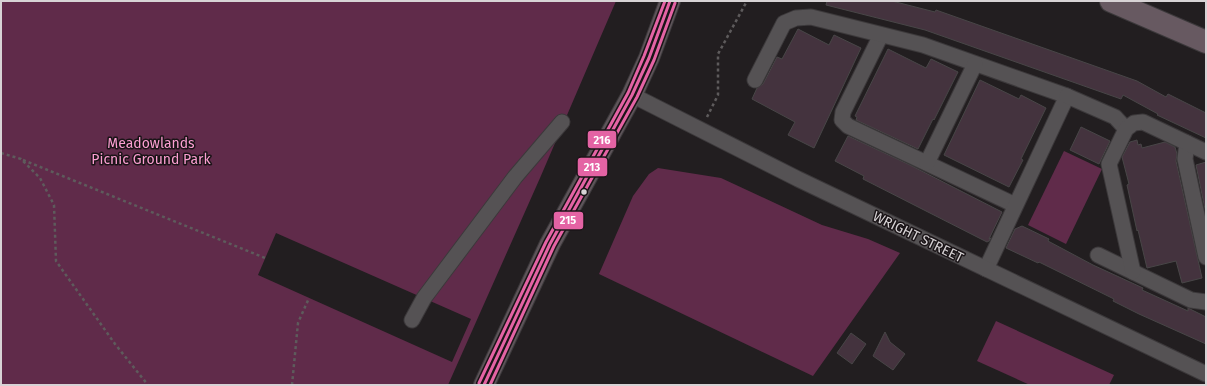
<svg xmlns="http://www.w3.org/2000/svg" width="1207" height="386" font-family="'Fira Sans',sans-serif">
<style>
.green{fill:#602b4a;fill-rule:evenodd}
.building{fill:#44333e;stroke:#484647}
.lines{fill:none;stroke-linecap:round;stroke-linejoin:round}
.minor-casing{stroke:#3c393b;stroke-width:17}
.major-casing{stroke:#3c393b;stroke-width:22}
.highway-casing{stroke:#3c393b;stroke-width:24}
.path{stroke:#5e5b5c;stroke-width:2.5;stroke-dasharray:3 3;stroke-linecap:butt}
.minor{stroke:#555254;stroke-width:15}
.major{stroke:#5d5459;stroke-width:20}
.highway{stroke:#675961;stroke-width:22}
.bus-1-casing{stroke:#1a1417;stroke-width:6}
.bus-2-casing{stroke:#1a1417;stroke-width:6}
.bus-3-casing{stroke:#1a1417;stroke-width:6}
.bus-1{stroke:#e463a4;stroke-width:3}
.bus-2{stroke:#e463a4;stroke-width:3}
.bus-3{stroke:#e463a4;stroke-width:3}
.bus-dot{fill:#d7d3d5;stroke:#1a1417;stroke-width:1.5}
.labels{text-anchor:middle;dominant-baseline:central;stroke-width:3;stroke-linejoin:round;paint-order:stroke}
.park-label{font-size:14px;fill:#fc9fd2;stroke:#1a1417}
.street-label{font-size:14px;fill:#d7d3d5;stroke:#1a1417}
.line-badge{stroke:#1a1417;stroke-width:1.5}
.badge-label{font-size:11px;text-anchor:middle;font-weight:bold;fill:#fff}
</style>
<rect width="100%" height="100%" fill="#221e20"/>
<!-- green -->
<g class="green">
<path d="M1,1H616L540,178L448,385H1ZM276,233L471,319L452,362L258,275Z"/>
<path d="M1064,151L1102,169L1066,244L1028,225Z"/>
<path d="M658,168L721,178L822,225L868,239L900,253L813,376L599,274L633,196L649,174Z"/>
<path d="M996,321L1114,375L1109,385H1030L977,361Z"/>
</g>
<!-- building -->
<g class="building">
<path d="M827,1H892L935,12L936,10L1137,81L1166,97L1168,94L1206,113V138L1157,115L1158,114L1123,95L1121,99L925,30L826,5Z"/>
<path d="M798,29L829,45L834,35L861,48L814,148L788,135L795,122L752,99L757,88L763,84L777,57L782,59Z"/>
<path d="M888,49L926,68L931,59L958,72L934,120L933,119L918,149L856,120L857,117L855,116Z"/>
<path d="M980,80L1019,99L1021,95L1046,108L1021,159L1023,160L1009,187L944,155Z"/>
<path d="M1081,127L1110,141L1099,164L1070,150Z"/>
<path d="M848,136L910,165L1002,212L989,239L991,238L989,241L987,242L863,179L864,176L835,161Z"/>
<path d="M1137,140L1138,145L1141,144L1142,148L1165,142L1175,147L1177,154L1176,161L1202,278L1182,283L1176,261L1147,268L1138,230L1137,231L1127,185L1129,184L1122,157L1130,142Z"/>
<path d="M1206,162V214L1196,165Z"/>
<path d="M1022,226L1049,239L1048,241L1093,265L1143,288L1142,290L1188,311V308L1206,317V344L1139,314L1113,301L1114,299L1039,262L1038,263L1006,248L1015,229Z"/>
<path d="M885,332L890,342L905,354L893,370L873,356Z"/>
<path d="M851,333L866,344L852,364L837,353Z"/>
</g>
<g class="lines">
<!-- minor casing -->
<g class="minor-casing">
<g id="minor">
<path d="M881,35L843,112L842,120L848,126L1015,205"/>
<path d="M755,80L784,23L796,18L811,17L923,45L1067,96L986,269"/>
<path d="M632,95L798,179L1206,374"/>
<path d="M1067,96L1115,117L1126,129"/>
<path d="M1187,143L1185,159L1206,257"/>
<path d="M927,163L975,64"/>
<path d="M1098,255L1191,300L1206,302"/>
<path d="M1133,272L1109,164L1126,129L1134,123L1143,122L1206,152"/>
<path d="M412,320L424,298L515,177L562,122"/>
</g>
</g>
<!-- major casing -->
<g class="major-casing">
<path id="major" d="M484,385L550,244L632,95L649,58L670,1"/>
</g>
<!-- highway casing -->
<g class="highway-casing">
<path id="highway" d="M1111,1L1206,42"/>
</g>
<!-- path -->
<g class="path">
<path d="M707,117L718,95V54L747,1"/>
<path d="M1,153L21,159L40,178L54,205L56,261L115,344L148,385"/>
<path d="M23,160L265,258"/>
<path d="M292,385L298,323L309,298"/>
</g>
<!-- minor -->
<use href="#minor" class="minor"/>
<!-- major -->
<use href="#major" class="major"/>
<!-- highway -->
<use href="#highway" class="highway"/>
<!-- bus-1 casing -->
<g class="bus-1-casing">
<path id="bus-1" d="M484,385L550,244L632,95L649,58L670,1"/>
</g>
<!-- bus-2 casing -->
<g class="bus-2-casing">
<path id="bus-2" d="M490,385L554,246L637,97L654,60L675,3"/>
</g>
<!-- bus-3 casing -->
<g class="bus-3-casing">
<path id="bus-3" d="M479,383L546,242L628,93L644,56L665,1"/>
</g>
<!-- bus-1 -->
<use href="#bus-1" class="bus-1"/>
<!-- bus-2 -->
<use href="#bus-2" class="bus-2"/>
<!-- bus-3 -->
<use href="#bus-3" class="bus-3"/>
</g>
<!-- markers -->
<circle class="bus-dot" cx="584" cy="192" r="3.5"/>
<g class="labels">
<!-- park labels -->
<g class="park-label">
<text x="151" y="143">Meadowlands<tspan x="151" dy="16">Picnic Ground Park</tspan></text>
</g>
<!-- street labels -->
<g class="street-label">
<text transform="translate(918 237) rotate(26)">WRIGHT STREET</text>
</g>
</g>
<g class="line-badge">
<rect x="587" y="130" width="30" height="19" rx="4" fill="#e463a4"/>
<rect x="577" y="157" width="31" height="20" rx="4" fill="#e463a4"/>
<rect x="553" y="211" width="31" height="19" rx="4" fill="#e463a4"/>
</g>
<g class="badge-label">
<text x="602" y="144">216</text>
<text x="592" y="171">213</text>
<text x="568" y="224">215</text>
</g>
<!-- border -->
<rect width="1207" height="386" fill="none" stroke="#d7d3d5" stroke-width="4"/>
</svg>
